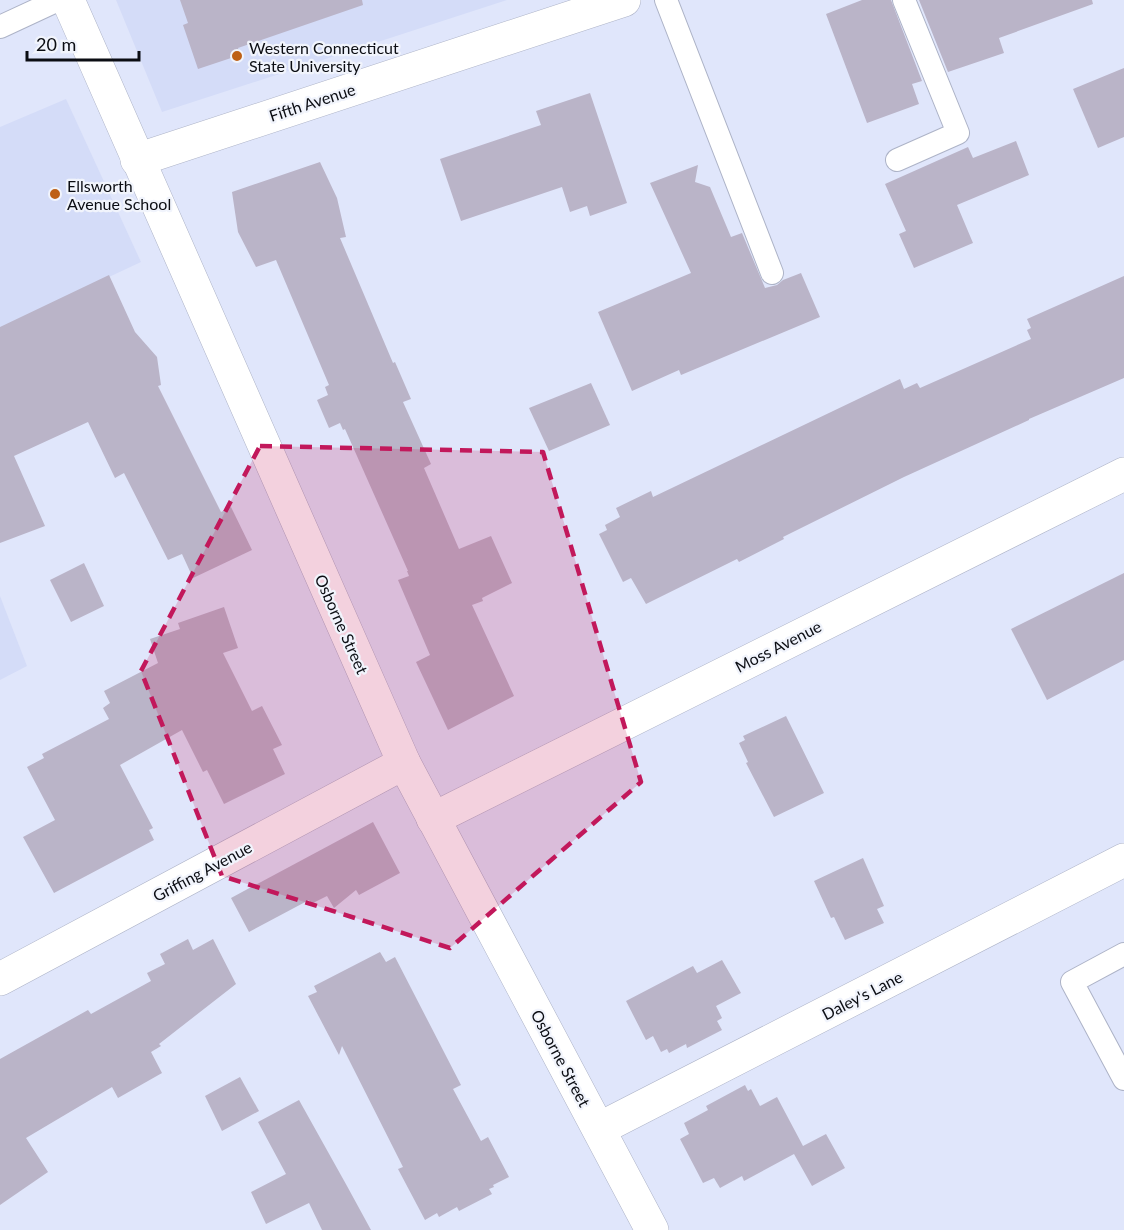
<svg xmlns="http://www.w3.org/2000/svg" width="1124" height="1230" font-family="Lato,sans-serif">
<style>
.built{fill:#d4dcf8}
.building{fill:#bab4c8}
.lines{fill:none;stroke-linecap:round;stroke-linejoin:round}
.service-casing{stroke:#adb3c7;stroke-width:24}
.minor-casing{stroke:#adb3c7;stroke-width:34}
.secondary-casing{stroke:#adb3c7;stroke-width:34}
.service{stroke:#fff;stroke-width:22}
.minor{stroke:#fff;stroke-width:33}
.secondary{stroke:#fff;stroke-width:33}
.marked{fill:#c2185b;fill-opacity:0.2;stroke:#c2185b;stroke-width:4.5;stroke-dasharray:12 8;stroke-linejoin:round}
.poi-dot{fill:#be6016;stroke:#f1f4fc;stroke-width:2}
.labels{text-anchor:middle;dominant-baseline:central;stroke-width:4.5;stroke-linejoin:round;paint-order:stroke}
.poi-label{font-size:16px;fill:#0b0d13;stroke:#f1f4fc;text-anchor:start}
.street-label{font-size:16px;fill:#0b0d13;stroke:#f1f4fc}
</style>
<rect width="100%" height="100%" fill="#e0e6fb"/>
<!-- built -->
<g class="built">
<path d="M116,0H507L162,112Z"/>
<path d="M66,99L141,262L0,328V127Z"/>
<path d="M0,596L27,666L0,680Z"/>
</g>
<!-- building -->
<g class="building">
<path d="M180,0H362L363,5L238,48L240,55L198,69L183,25L188,23Z"/>
<path d="M862,0H891L922,81L912,84L919,104L867,123L826,14Z"/>
<path d="M919,0H1092L1093,4L999,38L1004,53L948,72Z"/>
<path d="M1124,68V137L1098,148L1073,89Z"/>
<path d="M590,93L627,203L590,216L587,206L570,212L562,187L461,221L440,159L541,125L536,111Z"/>
<path d="M1016,141L1029,175L957,205L973,243L914,268L899,234L906,231L885,184L968,147L973,158Z"/>
<path d="M320,162L337,198L346,237L340,238L393,363L395,362L411,399L403,402L431,464L424,468L459,549L491,536L512,583L482,598L483,601L472,605L514,696L448,730L416,662L430,655L398,580L409,576L407,571H408L345,429L343,430L340,423L329,428L317,400L328,395L325,387L329,385L276,260L256,267L238,232L232,192Z"/>
<path d="M698,165L695,182L710,187L731,237L742,233L765,288L777,285L783,280L801,273L820,317L681,375L679,370L632,391L598,312L691,273L650,183Z"/>
<path d="M109,275L135,332L157,357L161,385L158,386L221,512L231,507L252,550L193,578L182,554L168,560L124,473L115,478L88,422L14,456L45,526L0,543V327Z"/>
<path d="M1124,276V378L1029,419V420L904,477L783,537L784,539L739,562L737,559L646,604L631,578L623,582L599,534L607,530L605,525L620,517L616,508L651,491L653,497L900,379L904,389L917,383L920,388L1031,339L1027,330L1031,328L1027,319Z"/>
<path d="M591,383L610,425L549,451L529,408Z"/>
<path d="M84,563L104,606L71,622L50,580Z"/>
<path d="M1124,573V660L1047,700L1011,629Z"/>
<path d="M224,607L238,648L223,653L252,711L262,706L282,745L273,749L285,774L224,804L207,770L203,772L182,730L120,765L153,828L149,830L154,840L54,893L23,837L55,820L27,767L44,758L42,754L109,719L103,708L110,703L104,691L158,663L150,639L180,629L178,623Z"/>
<path d="M786,716L824,793L774,817L746,763L748,762L739,743L745,740L743,736Z"/>
<path d="M373,822L400,873L359,895L356,890L334,908L327,896L311,904L309,900L249,932L231,898Z"/>
<path d="M863,858L884,906L877,909L884,923L845,940L834,917L831,918L814,881Z"/>
<path d="M188,939L193,950L213,939L236,984L159,1044L161,1046L151,1052L162,1073L118,1098L112,1087L26,1138L48,1172L0,1205V1059L88,1010L91,1014L151,981L147,973L165,964L160,954Z"/>
<path d="M380,952L386,962L395,957L461,1085L453,1089L481,1141L488,1137L509,1177L493,1185L494,1187L489,1189L492,1194L459,1211L457,1207L439,1217L437,1213L425,1220L398,1169L403,1167L342,1046L339,1055L308,996L317,992L314,986Z"/>
<path d="M722,960L741,993L716,1006L722,1018L717,1021L722,1030L687,1048L686,1044L669,1053L667,1049L661,1052L653,1036L646,1040L626,1001L693,966L697,973Z"/>
<path d="M240,1077L259,1111L222,1131L205,1096Z"/>
<path d="M745,1085L748,1091L751,1089L760,1106L777,1097L803,1146L826,1134L845,1168L812,1186L794,1154L744,1181L742,1176L720,1188L714,1178L703,1183L680,1139L689,1134L684,1123L708,1110L706,1106Z"/>
<path d="M299,1100L347,1186L371,1230H322L309,1203L266,1224L251,1192L286,1174L258,1122Z"/>
</g>
<g class="lines">
<!-- service casing -->
<g class="service-casing">
<g id="service">
<path d="M666,0L772,273"/>
<path d="M0,27L58,0"/>
<path d="M897,160L958,133L904,0"/>
<path d="M1124,954L1072,982L1124,1079"/>
</g>
</g>
<!-- minor casing -->
<g class="minor-casing">
<g id="minor">
<path d="M137,160L624,0"/>
<path d="M433,819L1124,474"/>
<path d="M0,979L404,763"/>
<path d="M599,1129L1124,860"/>
</g>
</g>
<!-- secondary casing -->
<g class="secondary-casing">
<path id="secondary" d="M68,0L404,763L652,1230"/>
</g>
<!-- service -->
<use href="#service" class="service"/>
<!-- minor -->
<use href="#minor" class="minor"/>
<!-- secondary -->
<use href="#secondary" class="secondary"/>
</g>
<!-- marked area -->
<path class="marked" d="M260,446L543,452L641,782L450,948L222,876L141,671Z"/>
<!-- markers -->
<g class="poi-dot">
<circle cx="237" cy="56" r="6"/>
<circle cx="55" cy="194" r="6"/>
</g>
<g class="labels">
<!-- poi labels -->
<g class="poi-label">
<text x="249" y="47">Western Connecticut<tspan x="249" dy="18">State University</tspan></text>
<text x="67" y="185">Ellsworth<tspan x="67" dy="18">Avenue School</tspan></text>
</g>
<!-- street labels -->
<g class="street-label">
<text transform="translate(312 102) rotate(-18)">Fifth Avenue</text>
<text transform="translate(342 624) rotate(66)">Osborne Street</text>
<text transform="translate(778 646) rotate(-27)">Moss Avenue</text>
<text transform="translate(202 871) rotate(-28)">Griffing Avenue</text>
<text transform="translate(862 995) rotate(-27)">Daley's Lane</text>
<text transform="translate(561 1058) rotate(62)">Osborne Street</text>
</g>
</g>
<!-- scale -->
<path d="M27 51v9h112v-9" fill="none" stroke="#0b0d13" stroke-width="3"/>
<text x="36" y="51" font-size="18" fill="#0b0d13" stroke="#f1f4fc" stroke-width="4.5" paint-order="stroke">20 m</text>
</svg>
